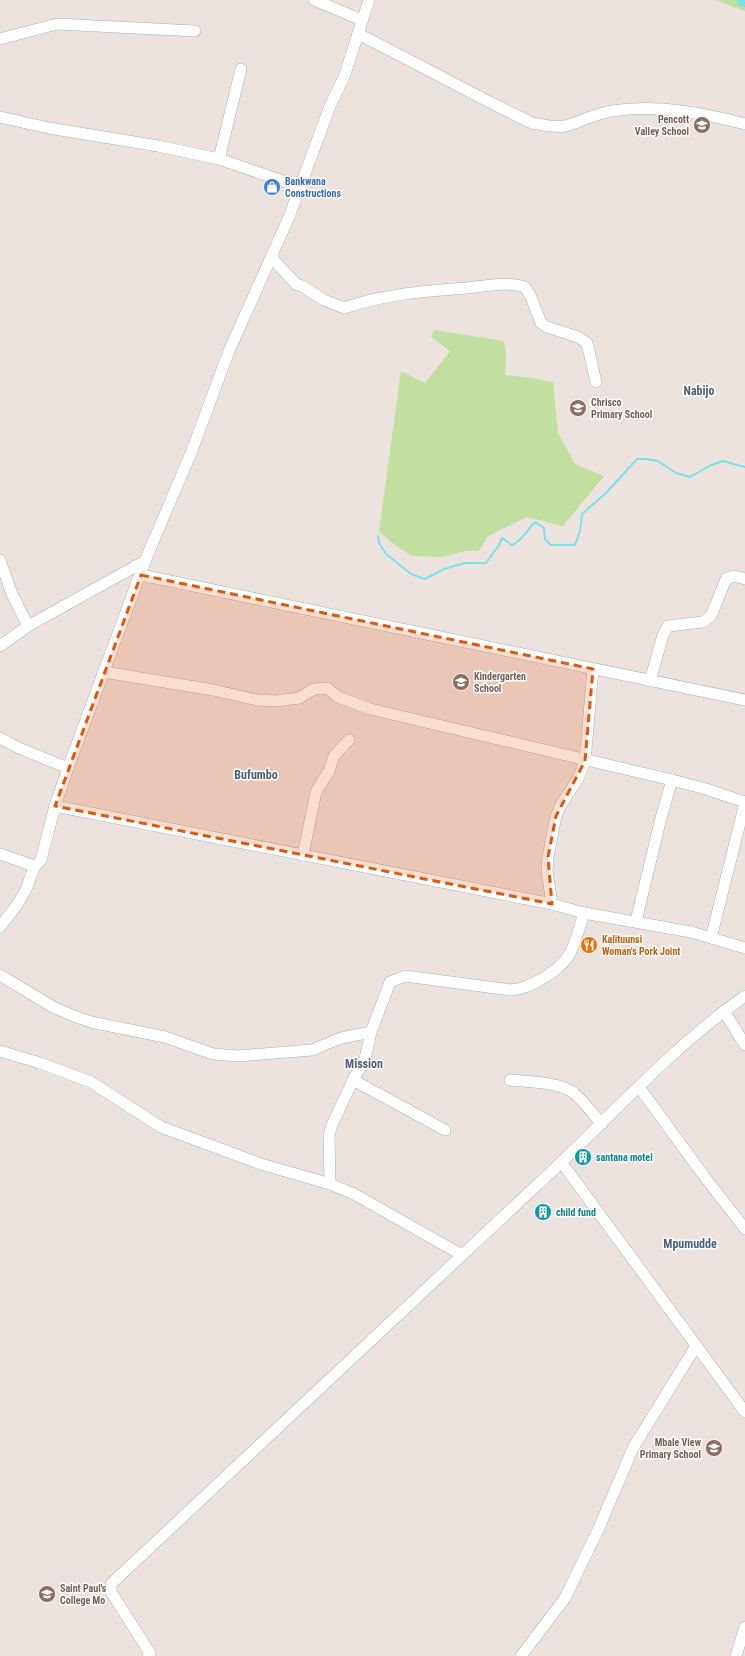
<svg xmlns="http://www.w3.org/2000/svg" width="745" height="1656" font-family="'Roboto Condensed',sans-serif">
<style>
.green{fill:#c3df9f}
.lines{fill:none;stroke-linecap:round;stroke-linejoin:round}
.stream{stroke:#79e2e7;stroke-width:2}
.river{stroke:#79e2e7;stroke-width:13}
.minor-casing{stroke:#abb0b7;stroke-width:12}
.minor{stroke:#fff;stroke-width:11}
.marked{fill:#df570e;fill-opacity:0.2;stroke:#df570e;stroke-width:3;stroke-dasharray:8 5;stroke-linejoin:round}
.labels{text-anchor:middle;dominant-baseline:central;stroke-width:3;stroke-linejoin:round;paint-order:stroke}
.education-label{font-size:10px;font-weight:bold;fill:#785e54;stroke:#fff;text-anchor:start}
.shop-label{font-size:10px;font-weight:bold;fill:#366cbe;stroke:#fff;text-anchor:start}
.food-label{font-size:10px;font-weight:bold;fill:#c56008;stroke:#fff;text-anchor:start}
.culture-label{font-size:10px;font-weight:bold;fill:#0d838f;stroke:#fff;text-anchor:start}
.quarter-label{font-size:12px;font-weight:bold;fill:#4f6079;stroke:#fff}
</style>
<rect width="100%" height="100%" fill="#ece3df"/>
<!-- green -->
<g class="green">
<path d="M716,0H745V11L718,1Z"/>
<path d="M434,330L504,341L506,355L505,375L525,377L553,382L558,433L575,464L604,476L563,526L527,517L488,536L479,551H465L442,557L412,556L395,545L379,532L401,371L425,383L450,351L431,337Z"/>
</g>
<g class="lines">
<!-- stream -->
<path class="stream" d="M378,536L379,543L386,554L411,574L425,579L444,569L465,563H486L499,545L502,538L512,545C523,540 527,530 535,522L544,528L545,539L551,545H575L580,531L582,514L606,493L637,459H646L658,461L676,473L690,477L711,465L723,461L745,467"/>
<!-- river -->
<path class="river" d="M743,0L745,1"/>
<!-- minor casing -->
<g class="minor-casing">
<g id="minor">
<path d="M314,0L362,20"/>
<path d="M358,34C417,63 473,95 532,123C543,125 555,128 565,126C581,122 596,113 612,111C656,104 703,113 745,124"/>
<path d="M0,39L57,24L195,31"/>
<path d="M0,117L49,128L158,146L219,159L300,187"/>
<path d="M219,159L241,69"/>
<path d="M271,257L296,284L302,286L324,300L344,308C384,294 426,291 467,288C486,286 507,281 525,287L531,297L541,323L547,327L578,337L587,343L596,382"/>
<path d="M0,560L12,594L28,626"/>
<path d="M141,575L745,700"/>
<path d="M0,646L28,626L145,561"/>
<path d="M104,672L213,690L257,700L276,701L299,698L314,689L327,688L338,697L370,709L672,780"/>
<path d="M650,681L663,635L668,626L703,622L711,616L726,579L734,576L745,579"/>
<path d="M0,738L19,748L68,768"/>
<path d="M55,806L552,904L584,913L691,932L745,948"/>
<path d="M0,854L34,866"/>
<path d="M303,855L316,792L329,771L334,756L349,740"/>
<path d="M552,904L547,871L548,857L556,816L561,805L579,777L585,761L593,669"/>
<path d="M636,921L661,818L672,780L706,789L745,802"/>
<path d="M0,927C9,915 19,904 25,891C31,879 31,869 41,860L55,806L68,768L145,561L191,453L229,351L289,217L330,106L344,77L369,0"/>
<path d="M711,938L745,803"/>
<path d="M0,975L53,1007L74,1016L91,1022L165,1037L213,1054L238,1056L312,1050L341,1038L371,1032"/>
<path d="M724,1011L745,1045"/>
<path d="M0,1051L40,1063L91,1082L161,1127L261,1164L330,1184L354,1194L462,1255"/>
<path d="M353,1080L445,1130"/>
<path d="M510,1080C527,1082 561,1082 574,1093C584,1102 593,1114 602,1124"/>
<path d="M639,1087L704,1176L745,1229"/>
<path d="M562,1163L745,1412"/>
<path d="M330,1184L329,1135L332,1125L353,1080L365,1059L371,1032L390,982L405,976L511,990C523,989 530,985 540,980C574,961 573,947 584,913"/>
<path d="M148,1656L150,1653L111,1592V1584C253,1451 394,1319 536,1186C604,1124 669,1049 745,996"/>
<path d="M521,1656L565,1598L598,1530L633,1448L696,1346"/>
<path d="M736,1656L745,1627"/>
</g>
</g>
<!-- minor -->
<use href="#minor" class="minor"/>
</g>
<!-- marked area -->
<path class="marked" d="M141,575L593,669L585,761L556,816L548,857L552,904L55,806Z"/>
<!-- icons -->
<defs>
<g id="school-disc" transform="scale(0.9)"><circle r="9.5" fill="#8d6e63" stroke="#fff"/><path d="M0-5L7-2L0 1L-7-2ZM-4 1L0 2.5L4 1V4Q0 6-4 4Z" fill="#fff"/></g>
<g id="shop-disc" transform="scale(0.9)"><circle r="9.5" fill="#3f7fe0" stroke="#fff"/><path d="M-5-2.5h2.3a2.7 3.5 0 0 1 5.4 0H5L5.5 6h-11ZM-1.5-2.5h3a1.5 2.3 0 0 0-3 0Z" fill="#fff"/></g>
<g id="restaurant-disc" transform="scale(0.9)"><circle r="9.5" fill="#e8710a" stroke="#fff"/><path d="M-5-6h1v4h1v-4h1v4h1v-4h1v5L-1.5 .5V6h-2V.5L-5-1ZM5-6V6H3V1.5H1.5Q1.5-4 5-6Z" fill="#fff"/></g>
<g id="building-disc" transform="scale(0.9)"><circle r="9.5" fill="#0f9aa8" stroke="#fff"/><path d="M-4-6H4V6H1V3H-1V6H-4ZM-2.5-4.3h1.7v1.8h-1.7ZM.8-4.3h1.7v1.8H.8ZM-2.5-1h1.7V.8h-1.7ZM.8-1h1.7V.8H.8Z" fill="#fff"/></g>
</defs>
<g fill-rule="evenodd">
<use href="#school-disc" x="702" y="125"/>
<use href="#shop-disc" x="272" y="187"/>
<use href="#school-disc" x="578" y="408"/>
<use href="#school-disc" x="461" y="682"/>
<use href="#restaurant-disc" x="589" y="945"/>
<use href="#building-disc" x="583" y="1157"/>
<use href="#building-disc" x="543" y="1212"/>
<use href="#school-disc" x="714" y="1448"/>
<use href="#school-disc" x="47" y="1594"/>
</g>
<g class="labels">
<!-- education labels -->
<g class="education-label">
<text x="689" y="119" text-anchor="end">Pencott<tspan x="689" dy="12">Valley School</tspan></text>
<text x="591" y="402">Chrisco<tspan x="591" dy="12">Primary School</tspan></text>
<text x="474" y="676">Kindergarten<tspan x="474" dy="12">School</tspan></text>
<text x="701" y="1442" text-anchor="end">Mbale View<tspan x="701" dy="12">Primary School</tspan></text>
<text x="60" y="1588">Saint Paul's<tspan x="60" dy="12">College Mo</tspan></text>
</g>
<!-- shop labels -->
<g class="shop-label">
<text x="285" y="181">Bankwana<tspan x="285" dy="12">Constructions</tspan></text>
</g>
<!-- food labels -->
<g class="food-label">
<text x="602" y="939">Kalituunsi<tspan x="602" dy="12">Woman's Pork Joint</tspan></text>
</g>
<!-- culture labels -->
<g class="culture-label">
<text x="596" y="1157">santana motel</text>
<text x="556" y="1212">child fund</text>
</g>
<!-- quarter labels -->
<g class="quarter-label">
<text x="699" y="391">Nabijo</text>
<text x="256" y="775">Bufumbo</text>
<text x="364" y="1064">Mission</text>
<text x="690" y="1244">Mpumudde</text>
</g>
</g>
</svg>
